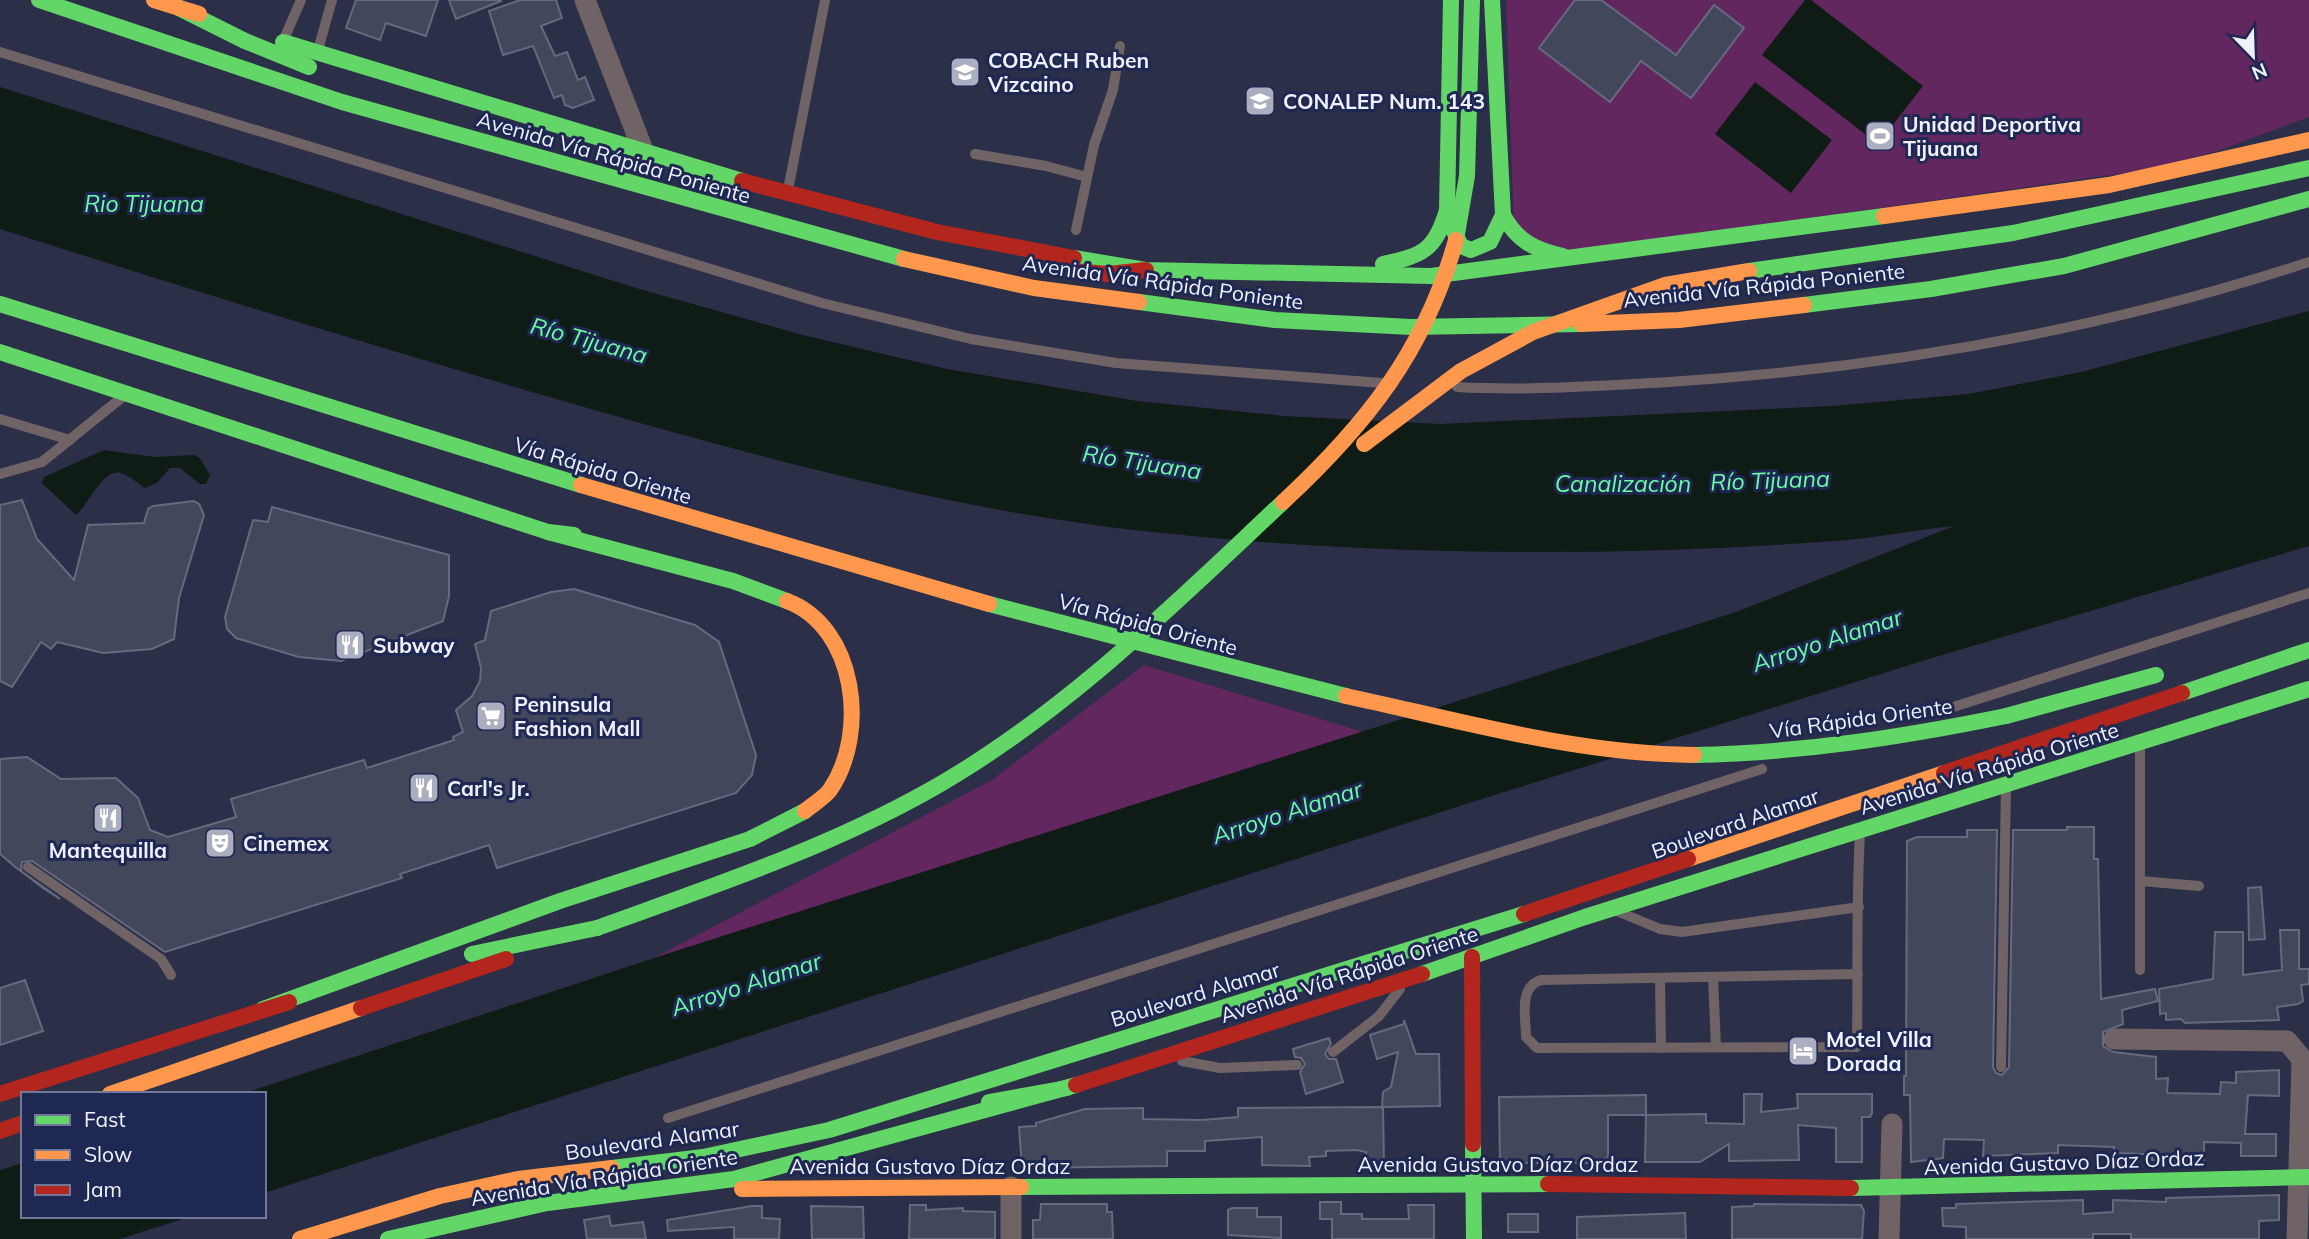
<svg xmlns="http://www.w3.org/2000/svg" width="2309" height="1239" font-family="Mulish,sans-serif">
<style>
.green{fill:#62275e}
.water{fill:#0e1c15}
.building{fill:#43475b;stroke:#656a7f;stroke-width:2}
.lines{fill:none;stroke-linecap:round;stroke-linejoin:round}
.lane{stroke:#6f6366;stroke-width:10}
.street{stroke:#6f6366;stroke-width:21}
.fast{stroke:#63d668;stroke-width:16}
.slow{stroke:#ff974d;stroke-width:16}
.jam{stroke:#b3261e;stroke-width:16}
.fast-bridge{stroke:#63d668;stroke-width:16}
.slow-bridge{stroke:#ff974d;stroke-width:16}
.labels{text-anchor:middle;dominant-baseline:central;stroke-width:6;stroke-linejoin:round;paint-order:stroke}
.poi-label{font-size:21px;font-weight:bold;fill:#eff2fe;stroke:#1f2753;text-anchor:start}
.street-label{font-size:21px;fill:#eff2fe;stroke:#1f2753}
.water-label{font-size:23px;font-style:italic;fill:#6afea0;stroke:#1f2753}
</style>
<rect width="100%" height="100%" fill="#2b2f47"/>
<!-- green -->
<g class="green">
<path d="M1506,0H2309V117L2217,151L2146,170L1572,252L1514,232Z"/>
<path d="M1144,665L1363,732L654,958L992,780Z"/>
</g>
<!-- water -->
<g class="water">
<path d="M1805,0H1811L1923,86L1878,144L1762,55Z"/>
<path d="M1755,82L1832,140L1791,193L1715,134Z"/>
<path d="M0,87L636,288L803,335L947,369L1137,401L1284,416L1440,424L1832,406L1969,394L2081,372L2309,311V546L1932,658L1469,803L264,1193V1094H242L654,958L1736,612L1954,526C1914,530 1875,538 1835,541C1605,558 1372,556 1143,531C960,511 782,463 605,413C402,355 201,293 0,229Z"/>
<path d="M104,450L155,457L194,455L200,458L210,475L206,484H200L180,468H170L157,483L145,488C137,483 130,476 121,473C103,468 89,504 76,515L42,483L44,477Z"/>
<path d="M23,1163V1216H192L120,1239H0V1170Z"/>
</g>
<!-- building -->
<g class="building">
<path d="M356,0H438L426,36L386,23L380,40L346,28Z"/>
<path d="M449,0H501V1L456,19Z"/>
<path d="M520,0H556L562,18L541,26L555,56L567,52L578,80L585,77L594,100L573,108L565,105L562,95L554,98L533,46L503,55L489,11Z"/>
<path d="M1575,0H1601L1676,55L1714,5L1744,28L1691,98L1641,61L1610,102L1539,48Z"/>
<path d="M22,500L37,539L74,580L88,525L144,523L148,509L153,506L194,501L199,504L204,515L179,598L174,639L152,649L103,653L57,642L51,649L41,642L12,687L0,681V505Z"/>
<path d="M272,507L449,555V596L443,621L341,661L299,657L236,638L227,629L225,617L253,520L268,522Z"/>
<path d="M574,589L695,625L719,642L756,755L752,775L736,793L497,868L489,845L400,874L402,878L165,952L32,861L22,862L21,871L60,899L43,888L14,866L0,854V759L27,757L61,779L116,778L138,798L150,830L168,837L236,817L231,799L364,760L367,768L454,740L453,737L463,732L456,710L472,696L480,681L481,668L475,644L485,640L491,611L551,592Z"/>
<path d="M2067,827H2094V859H2098L2101,999L2155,989L2158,1001L2122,1010L2123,1024L2103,1032V1046L2113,1052L2156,1057V1079L2168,1078L2167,1093L2220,1094L2221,1082L2236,1083V1072L2279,1070V1096L2248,1095L2245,1134H2276V1156H2241V1143L2204,1142V1160H2152V1156L2145,1154L2114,1153V1147L2058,1145V1153L1983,1156L1984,1140L1944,1139L1943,1158L1911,1162L1910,1095H1904V1076H1906L1907,841L1917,837H1967V830H1997L1993,1067L1996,1073L2002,1075L2009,1067L2013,830H2067Z"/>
<path d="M2261,887L2265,939L2249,940L2248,888Z"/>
<path d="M2280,930H2299V969H2309V984L2301,985L2303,1001L2298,1004L2277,1007L2279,1020L2185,1023L2181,1019L2166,1020V1013L2160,1014L2159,989L2213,979L2215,932H2243V975L2282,970Z"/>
<path d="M25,980L43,1031L0,1045V988Z"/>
<path d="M1404,1020L1416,1054H1439L1440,1106L1382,1107L1383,1092L1391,1087L1398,1052L1377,1059L1370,1035L1404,1024Z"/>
<path d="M1329,1038L1331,1044L1325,1054L1329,1059H1336L1343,1082L1306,1094L1300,1072L1305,1064L1301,1058L1295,1057L1293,1049Z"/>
<path d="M1744,1094H1762L1761,1112L1798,1108L1797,1094H1872V1113L1870,1117H1862V1162H1836V1128L1798,1125L1799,1160L1729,1161V1144L1700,1162H1645L1646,1115L1706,1114V1123L1744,1124Z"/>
<path d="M1646,1095V1115H1608V1158L1586,1163H1500L1499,1097Z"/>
<path d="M1383,1107L1384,1165H1368L1366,1152L1357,1150L1326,1151V1156L1309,1157L1310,1166L1262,1165V1137L1205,1141V1151H1167V1166L1022,1168L1019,1127L1036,1126V1123L1085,1109L1143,1108V1119L1202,1120L1238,1117V1108Z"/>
<path d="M2279,1195V1220L2259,1221V1239H2131V1234H2093V1239H1966V1227L1943,1226L1942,1208H1956V1204L2083,1200V1214L2113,1212V1200L2166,1202V1198Z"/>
<path d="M1320,1202H1341V1214H1362V1219H1409L1408,1205H1434V1239H1332V1219H1320Z"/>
<path d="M1041,1204H1107V1212H1112L1113,1239H1033V1220H1040Z"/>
<path d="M1754,1204L1861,1205L1864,1211L1862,1239H1732V1207L1754,1206Z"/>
<path d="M910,1205H926V1210L963,1208V1211L995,1212V1239H909Z"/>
<path d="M752,1206H762V1218L780,1219L779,1239H734V1227L668,1231L667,1220Z"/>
<path d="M811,1206L863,1207L864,1239H812Z"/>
<path d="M1232,1208H1257V1217H1281V1238L1228,1235V1210Z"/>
<path d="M1685,1213L1686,1239H1577V1217Z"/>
<rect x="1508" y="1214" width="30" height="18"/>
<path d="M609,1216L611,1226L643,1222L646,1239H587L584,1220Z"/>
</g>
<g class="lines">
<!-- lane -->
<g class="lane">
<path d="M284,39L301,0"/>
<path d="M318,50L332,0"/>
<path d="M0,52L822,303L971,339L1116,363L1382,383"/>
<path d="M975,154L1046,166L1087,177"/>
<path d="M788,190L825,0"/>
<path d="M1076,230L1094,145L1113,90L1120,46"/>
<path d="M1457,387C1527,391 1599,386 1669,382C1886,368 2102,330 2309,262"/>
<path d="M0,419L70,440"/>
<path d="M0,474L42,462L120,399"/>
<path d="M1944,710L2309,593"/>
<path d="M28,867L161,959L171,975"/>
<path d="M2141,881L2199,886"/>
<path d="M1619,912L1660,929L1682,932L1859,907"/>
<path d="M2140,970V745"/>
<path d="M1858,974L1541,980C1518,987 1526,1018 1526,1037L1537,1048L1857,1047C1858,976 1856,904 1860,833"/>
<path d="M1713,977L1716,1047"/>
<path d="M1660,978L1661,1048"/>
<path d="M1333,1052L1379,1016L1400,989"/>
<path d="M1182,1061L1220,1068L1297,1065"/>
<path d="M2001,1067L2006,786"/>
<path d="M668,1118L1762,769"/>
</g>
<!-- street -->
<g class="street">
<path d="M585,0L644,153"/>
<path d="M2114,1039L2287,1041L2302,1059L2297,1239"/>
<path d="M1011,1187V1239"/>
<path d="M1889,1239L1892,1124"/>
</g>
<!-- fast -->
<g class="fast">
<path d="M39,0L342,102L904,259"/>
<path d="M1492,0L1503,215C1517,241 1535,250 1563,256"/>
<path d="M179,8L245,41L309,67"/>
<path d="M283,42L742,181"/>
<path d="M1450,223L1461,246L1471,250L1490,242L1503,215"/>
<path d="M1074,258L1146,270L1431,276L1884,216"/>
<path d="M1383,264C1423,255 1435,251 1447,210L1451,0"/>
<path d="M1749,271L2013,233L2309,168"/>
<path d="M1139,302L1275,320L1411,327L1581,324"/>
<path d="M0,304L581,485"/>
<path d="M1804,305L1931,289L2064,266L2309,199"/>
<path d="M0,352L548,532L574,535"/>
<path d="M548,532L733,581L787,601"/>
<path d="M989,604L1346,696"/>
<path d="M2182,693L2309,650"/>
<path d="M2006,716L2156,675"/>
<path d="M472,954L597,928"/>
<path d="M1422,974L1585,917L2309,689"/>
<path d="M263,1009L560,901L750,839L805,811"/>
<path d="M989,1102L1067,1088"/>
<path d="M1473,1144L1474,1239"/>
<path d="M612,1168L703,1157L829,1130L1524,914"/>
<path d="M1021,1187L1548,1184"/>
<path d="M1851,1188L2309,1177"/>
<path d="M388,1239L547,1203L734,1179L1076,1085"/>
</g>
<!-- slow -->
<g class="slow">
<path d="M154,0L199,14"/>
<path d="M1884,216L2109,185L2309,140"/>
<path d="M904,259L1034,288L1139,302"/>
<path d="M1581,324L1679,320L1804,305"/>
<path d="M581,485L989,604"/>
<path d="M787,601C856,627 869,733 830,790C824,798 813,804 805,811"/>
<path d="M1688,859L1944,773"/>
<path d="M110,1094L361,1008"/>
<path d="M742,1189L1021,1187"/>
<path d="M300,1239L440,1196L518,1179L612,1168"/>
</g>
<!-- jam -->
<g class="jam">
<path d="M742,181L937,232L1074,258"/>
<path d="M1061,270L1108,274L1146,270"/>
<path d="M1944,773L2182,693"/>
<path d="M1524,914L1688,859"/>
<path d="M1472,957L1473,1144"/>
<path d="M361,1008L506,959"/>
<path d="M1076,1085L1422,974"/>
<path d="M0,1094L289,1002"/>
<path d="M0,1131L23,1123"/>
<path d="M1548,1184L1851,1188"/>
</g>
<!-- fast-bridge -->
<g class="fast-bridge">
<path d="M1456,240L1467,176L1472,0"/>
<path d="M1694,755C1800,753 1903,737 2006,716"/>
<path d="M597,928C710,887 825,849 930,790C1063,715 1172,606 1283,502"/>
</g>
<!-- slow-bridge -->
<g class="slow-bridge">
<path d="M1364,444L1461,371L1533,332L1665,285L1749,271"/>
<path d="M1283,502C1366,425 1425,351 1456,240"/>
<path d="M1346,696C1462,721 1575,754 1694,755"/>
</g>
</g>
<!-- icons -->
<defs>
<g id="school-square" transform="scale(1.575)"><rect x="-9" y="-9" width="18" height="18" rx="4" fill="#aaaebe" stroke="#1f2753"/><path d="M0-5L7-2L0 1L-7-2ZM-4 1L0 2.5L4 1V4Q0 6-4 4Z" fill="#fff"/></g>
<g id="stadium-square" transform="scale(1.575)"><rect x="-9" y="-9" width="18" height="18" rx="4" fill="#aaaebe" stroke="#1f2753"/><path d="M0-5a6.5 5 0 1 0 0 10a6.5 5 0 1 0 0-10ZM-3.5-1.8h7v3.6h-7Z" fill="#fff"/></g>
<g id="restaurant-square" transform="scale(1.575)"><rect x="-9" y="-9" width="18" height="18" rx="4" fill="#aaaebe" stroke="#1f2753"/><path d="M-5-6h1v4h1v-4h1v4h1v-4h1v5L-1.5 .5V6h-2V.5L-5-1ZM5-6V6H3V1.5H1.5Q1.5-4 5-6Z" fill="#fff"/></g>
<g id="supermarket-square" transform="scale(1.575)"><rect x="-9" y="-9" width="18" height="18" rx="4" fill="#aaaebe" stroke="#1f2753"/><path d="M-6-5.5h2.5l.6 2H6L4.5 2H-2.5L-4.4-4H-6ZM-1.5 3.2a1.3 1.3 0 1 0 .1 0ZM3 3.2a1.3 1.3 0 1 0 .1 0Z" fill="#fff"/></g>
<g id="theatre-square" transform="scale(1.575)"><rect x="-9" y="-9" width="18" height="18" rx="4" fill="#aaaebe" stroke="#1f2753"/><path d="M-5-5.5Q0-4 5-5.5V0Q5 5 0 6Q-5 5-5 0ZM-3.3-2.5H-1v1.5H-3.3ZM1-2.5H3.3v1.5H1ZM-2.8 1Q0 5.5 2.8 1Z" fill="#fff"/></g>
<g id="hotel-square" transform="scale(1.575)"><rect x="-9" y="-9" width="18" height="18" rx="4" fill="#aaaebe" stroke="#1f2753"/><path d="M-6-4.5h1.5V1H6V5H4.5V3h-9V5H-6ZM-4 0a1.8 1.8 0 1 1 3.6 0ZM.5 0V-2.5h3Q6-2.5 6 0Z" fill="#fff"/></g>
</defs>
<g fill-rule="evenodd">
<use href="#school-square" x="965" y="72"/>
<use href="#school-square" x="1260" y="101"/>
<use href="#stadium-square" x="1880" y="136"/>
<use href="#restaurant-square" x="350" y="645"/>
<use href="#supermarket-square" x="491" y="716"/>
<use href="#restaurant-square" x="424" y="788"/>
<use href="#restaurant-square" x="108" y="818"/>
<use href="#theatre-square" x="220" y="843"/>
<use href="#hotel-square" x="1803" y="1051"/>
</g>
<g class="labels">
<!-- poi labels -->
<g class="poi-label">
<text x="988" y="60">COBACH Ruben<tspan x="988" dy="24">Vizcaino</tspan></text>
<text x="1283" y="101">CONALEP Num. 143</text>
<text x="1903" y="124">Unidad Deportiva<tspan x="1903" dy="24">Tijuana</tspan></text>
<text x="373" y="645">Subway</text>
<text x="514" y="704">Peninsula<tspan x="514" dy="24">Fashion Mall</tspan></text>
<text x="447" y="788">Carl's Jr.</text>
<text x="243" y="843">Cinemex</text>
<text x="108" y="850" text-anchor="middle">Mantequilla</text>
<text x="1826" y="1039">Motel Villa<tspan x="1826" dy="24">Dorada</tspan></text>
</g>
<!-- street labels -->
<g class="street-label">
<text transform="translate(614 157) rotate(16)">Avenida Vía Rápida Poniente</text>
<text transform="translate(1163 282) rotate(8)">Avenida Vía Rápida Poniente</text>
<text transform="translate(1764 285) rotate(-6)">Avenida Vía Rápida Poniente</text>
<text transform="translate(603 470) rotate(17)">Vía Rápida Oriente</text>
<text transform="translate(1148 624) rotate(15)">Vía Rápida Oriente</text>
<text transform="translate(1861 718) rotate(-8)">Vía Rápida Oriente</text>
<text transform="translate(1989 768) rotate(-17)">Avenida Vía Rápida Oriente</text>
<text transform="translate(1735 823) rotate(-19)">Boulevard Alamar</text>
<text transform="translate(1349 974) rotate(-18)">Avenida Vía Rápida Oriente</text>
<text transform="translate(1195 994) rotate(-17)">Boulevard Alamar</text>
<text transform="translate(652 1140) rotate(-8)">Boulevard Alamar</text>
<text transform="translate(2064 1162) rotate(-2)">Avenida Gustavo Díaz Ordaz</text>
<text x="1498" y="1164">Avenida Gustavo Díaz Ordaz</text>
<text x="930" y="1166">Avenida Gustavo Díaz Ordaz</text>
<text transform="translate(604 1177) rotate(-9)">Avenida Vía Rápida Oriente</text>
</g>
<!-- water labels -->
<g class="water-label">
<text x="144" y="203">Rio Tijuana</text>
<text transform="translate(589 340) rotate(15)">Río Tijuana</text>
<text transform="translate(1142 462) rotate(9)">Río Tijuana</text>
<text transform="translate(1770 480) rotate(-2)">Río Tijuana</text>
<text x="1623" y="483">Canalización</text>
<text transform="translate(1827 640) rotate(-18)">Arroyo Alamar</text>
<text transform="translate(1287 812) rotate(-18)">Arroyo Alamar</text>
<text transform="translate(746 984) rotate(-18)">Arroyo Alamar</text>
</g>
</g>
<!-- legend -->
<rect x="21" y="1092" width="245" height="126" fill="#1f2753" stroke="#727897" stroke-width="2"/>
<rect x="35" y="1115" width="35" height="10" fill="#63d668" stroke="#727897" stroke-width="2"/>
<text x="84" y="1127" font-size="21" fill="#eff2fe">Fast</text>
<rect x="35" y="1150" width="35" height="10" fill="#ff974d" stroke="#727897" stroke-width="2"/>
<text x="84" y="1162" font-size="21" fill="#eff2fe">Slow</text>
<rect x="35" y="1185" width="35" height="10" fill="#b3261e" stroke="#727897" stroke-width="2"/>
<text x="84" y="1197" font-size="21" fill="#eff2fe">Jam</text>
<!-- north arrow -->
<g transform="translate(2253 56) rotate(157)" stroke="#1f2753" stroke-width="5" paint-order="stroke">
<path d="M0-5L12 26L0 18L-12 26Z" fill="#eff2fe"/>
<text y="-10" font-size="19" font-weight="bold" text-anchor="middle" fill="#eff2fe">N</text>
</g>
</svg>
